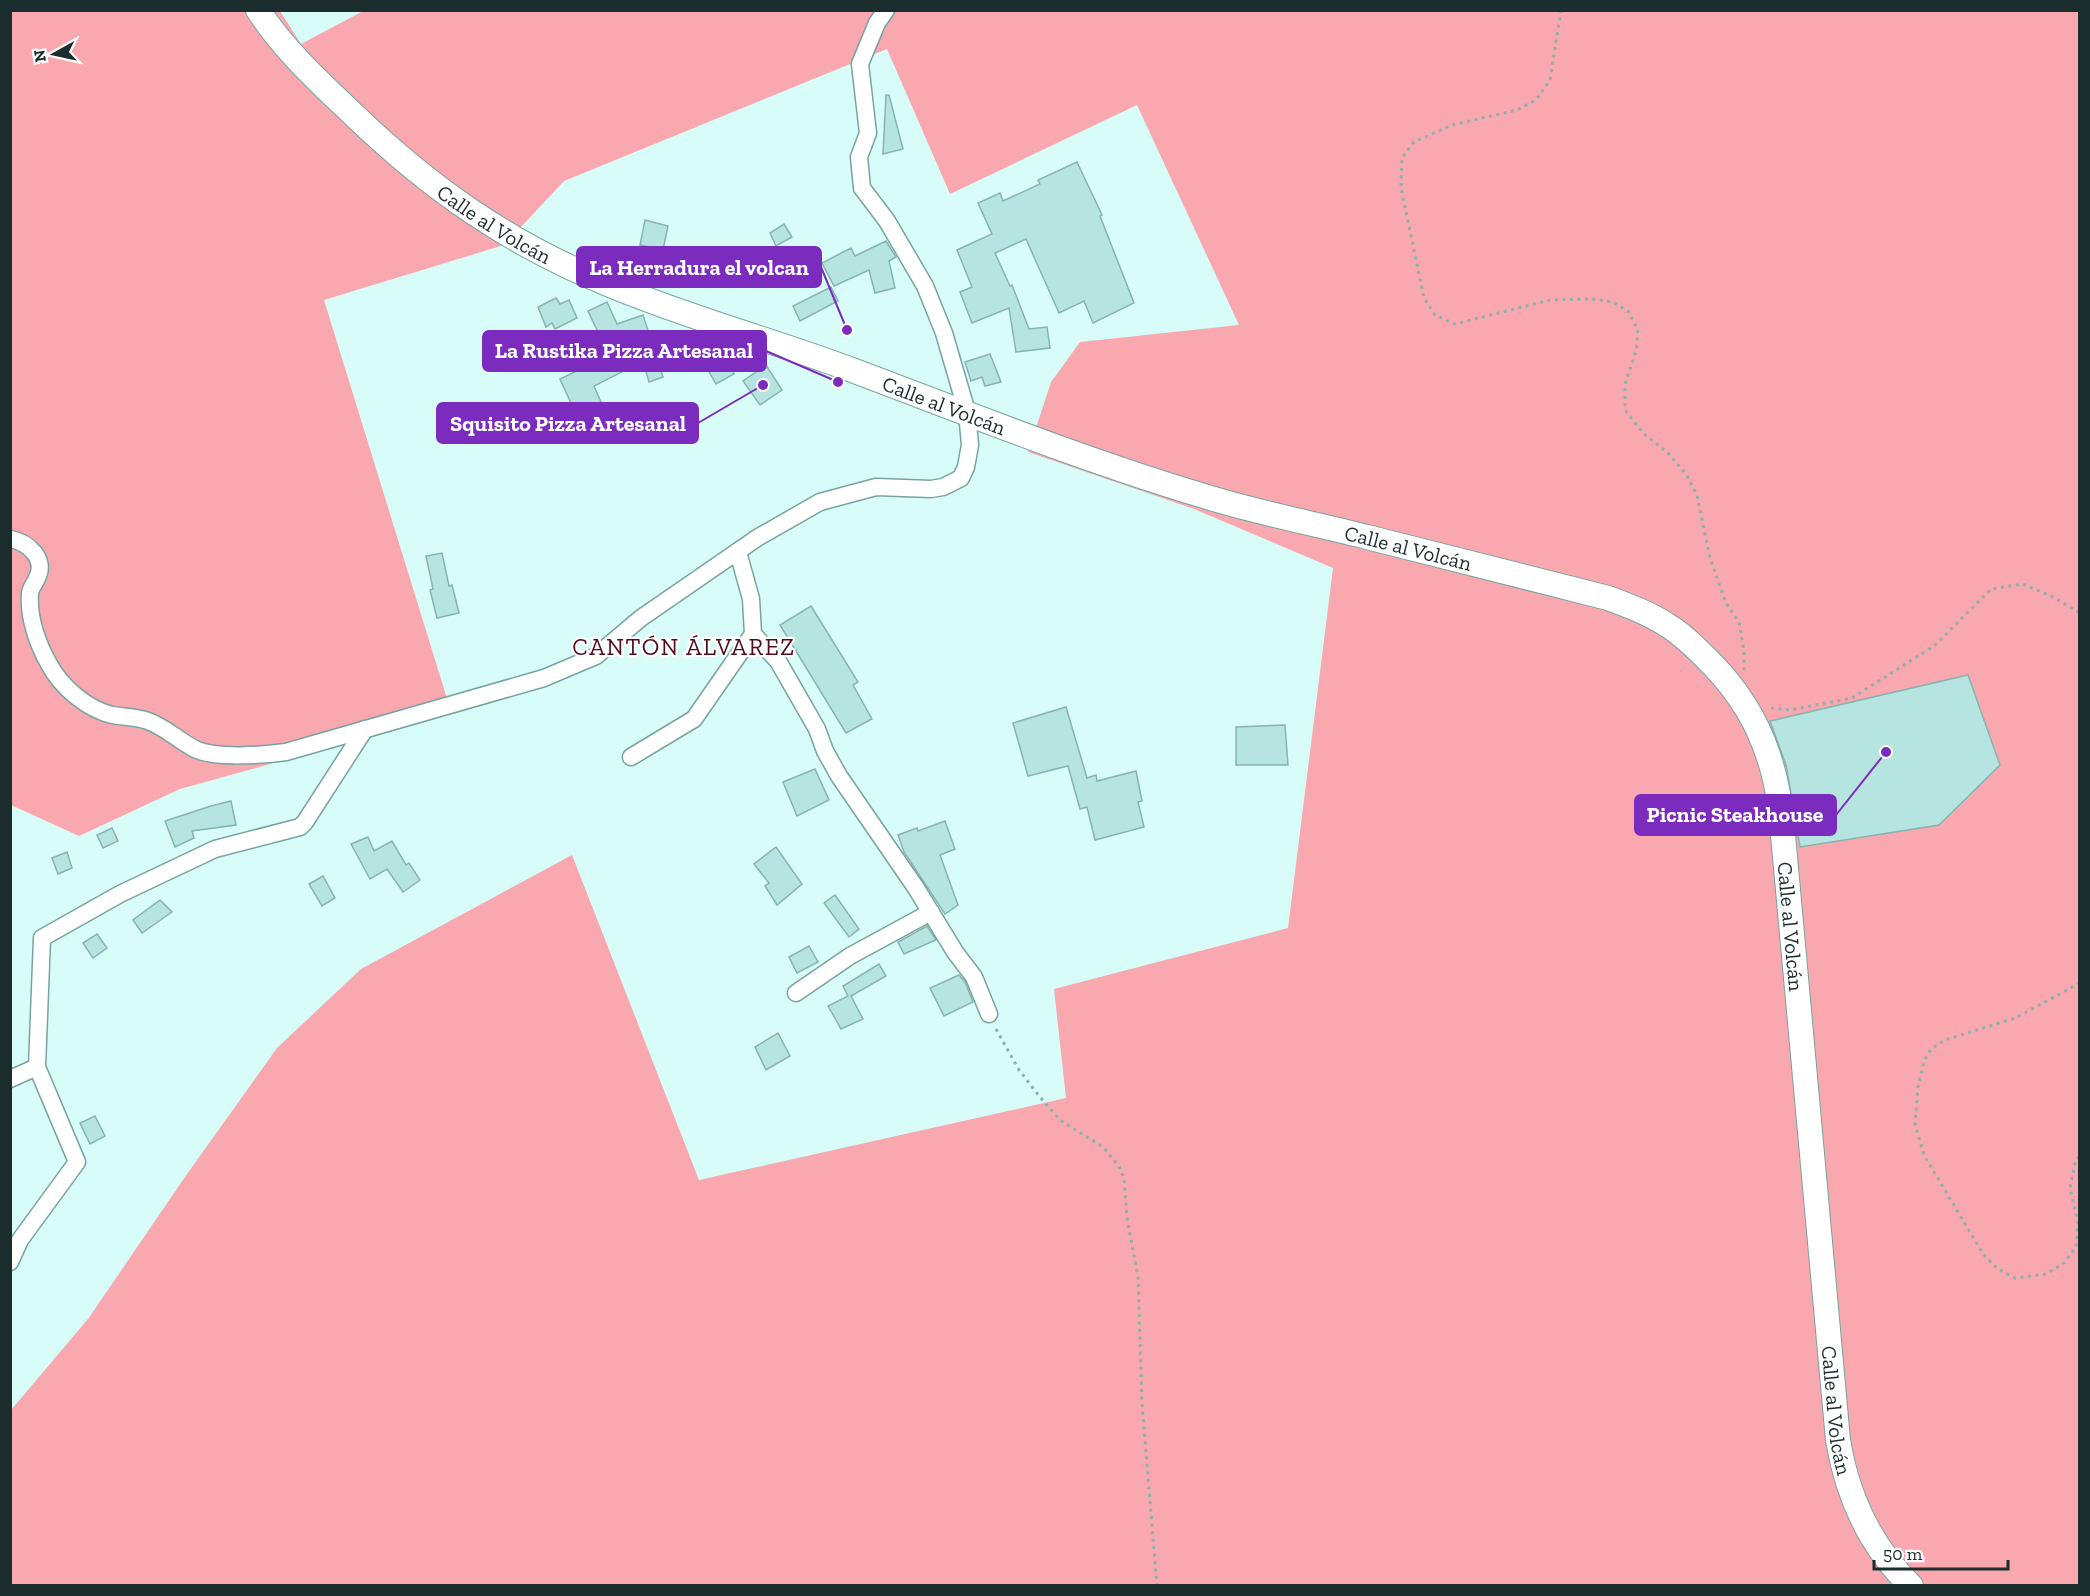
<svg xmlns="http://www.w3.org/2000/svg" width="2090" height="1596" font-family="'Zilla Slab',serif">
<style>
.forest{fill:#f9a8af}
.building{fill:#b6e4e0;stroke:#87b4af;stroke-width:1.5}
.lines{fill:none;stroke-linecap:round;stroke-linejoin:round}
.street-casing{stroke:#77a4a0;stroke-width:19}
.secondary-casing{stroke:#77a4a0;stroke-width:26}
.path{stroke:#91afac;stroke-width:3;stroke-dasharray:3 4.5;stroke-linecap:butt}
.street{stroke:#fff;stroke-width:16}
.secondary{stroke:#fff;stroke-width:24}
.labels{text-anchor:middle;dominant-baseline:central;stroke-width:4.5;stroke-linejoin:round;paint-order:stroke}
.street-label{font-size:21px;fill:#1b2d2c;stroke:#fff}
.quarter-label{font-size:24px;letter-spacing:1.5px;fill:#500a1a;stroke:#fff}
.leader{fill:none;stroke:#7b2cbf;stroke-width:2}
.callout-dot{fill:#7b2cbf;stroke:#fff;stroke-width:2}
.callout{fill:#7b2cbf;stroke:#7b2cbf;stroke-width:2}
.callout-label{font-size:22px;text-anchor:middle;font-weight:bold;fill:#fff}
</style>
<rect width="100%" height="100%" fill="#d8fdf9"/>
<!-- forest -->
<path class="forest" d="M365,10L2079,11V1585H11V1410L88,1319L187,1174L277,1048L361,969L572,855L699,1180L1066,1098L1054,989L1288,928L1333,568L1194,509L1028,452L1051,382L1080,342L1239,325L1137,105L950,194L887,49L564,181L504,245L324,300L449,705L328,748L180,789L79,836L11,805V11H280L301,44Z"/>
<!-- building -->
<g class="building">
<path d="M886,95H889L903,149L883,154Z"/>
<path d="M1077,162L1102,215L1100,216L1134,303L1093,323L1084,301L1059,313L1026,239L995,253L1010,286L1012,285L1029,329L1047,327L1050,348L1016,352L1009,308L972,323L960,292L972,287L957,250L992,234L978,203L1000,193L1003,201L1040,184L1038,180Z"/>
<path d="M645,220L668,226L663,250L640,245Z"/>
<path d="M784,224L792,237L776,246L770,233Z"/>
<path d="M886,241L896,257L889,261L895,288L875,293L869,270L834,286L822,263L851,248L855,256Z"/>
<path d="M831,287L838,301L800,321L793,306Z"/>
<path d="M556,298L560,304L569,300L577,318L555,329L552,323L546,327L538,307Z"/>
<path d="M607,302L617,324L643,315L663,377L649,382L643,361L594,386L604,409L580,423L560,379L609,355L588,311Z"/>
<path d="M990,354L1001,382L985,386L982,377L971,381L965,362Z"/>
<path d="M728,360L734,374L716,384L708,370Z"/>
<path d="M766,365L782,390L760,405L743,381Z"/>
<path d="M442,553L449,586L452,585L459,613L437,618L430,590L433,589L426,556Z"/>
<path d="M811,606L858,682L853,685L872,719L846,733L780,625Z"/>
<path d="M1968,675L2000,765L1939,825L1800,847L1786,765L1770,721Z"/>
<path d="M1066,707L1087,778L1096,775L1097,781L1136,771L1142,801L1138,802L1144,827L1095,840L1087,807L1080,809L1068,766L1028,776L1013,723Z"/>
<path d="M1285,725L1288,765H1236V727Z"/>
<path d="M815,769L829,800L797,816L783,782Z"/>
<path d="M231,801L236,825L192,831L194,838L175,847L165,821L211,806Z"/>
<path d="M945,821L955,849L940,855L958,905L945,914L904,852L898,835L917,828L918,831Z"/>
<path d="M112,828L118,841L103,848L97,835Z"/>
<path d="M368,837L374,851L392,841L406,865L409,863L420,880L403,892L387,869L370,879L351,844Z"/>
<path d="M776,847L802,884L777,905L765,886L769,883L754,864Z"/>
<path d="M67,852L72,868L58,874L52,858Z"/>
<path d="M323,876L335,898L322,906L309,884Z"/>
<path d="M835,895L859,929L849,937L824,903Z"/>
<path d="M160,900L172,912L142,933L133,920Z"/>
<path d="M927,926L936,940L904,954L898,942Z"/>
<path d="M97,934L107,948L93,958L83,943Z"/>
<path d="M809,946L818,962L797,973L789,957Z"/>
<path d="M879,964L886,976L851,996L863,1019L841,1029L828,1006L848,996L843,986Z"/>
<path d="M959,975L965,982L973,1002L944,1016L930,988Z"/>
<path d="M778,1033L790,1056L766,1070L755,1047Z"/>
<path d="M95,1116L105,1136L90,1144L80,1123Z"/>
</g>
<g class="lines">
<!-- street casing -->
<g class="street-casing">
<g id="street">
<path d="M10,539C28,542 47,559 37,578C35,584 30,588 30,594C28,617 38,645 49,664C61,687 87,709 112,715C124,717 137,717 148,721C165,727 179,741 195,749C216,759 264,755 286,752L544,678L596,656L641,618L757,538L820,502L876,487L931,489L943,487L961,478L966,467L970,445L967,412L944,333L925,286L887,221L862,188L859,157L868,133L860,64L877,23L886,10"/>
<path d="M738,552L751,599L753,634L778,661L817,729L825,751L839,776L916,888L955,952L974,977L989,1014"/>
<path d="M631,757L694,719L753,634"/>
<path d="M796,993L850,956L931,912"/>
<path d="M10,1079L37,1067"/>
<path d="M10,1262L20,1240L77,1162L37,1067L42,938L120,894L215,849L300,827L305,822L365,729"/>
</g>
</g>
<!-- secondary casing -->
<g class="secondary-casing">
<g id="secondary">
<path id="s1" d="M258,10C284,50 320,83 355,116C432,190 510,244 610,285C689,318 772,340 852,370C972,415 1091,463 1214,499C1264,514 1316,524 1367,537C1448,557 1528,578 1608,598C1629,606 1649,613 1667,625C1682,634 1694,646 1706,658C1751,702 1773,750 1781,813L1838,1440C1847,1495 1870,1546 1911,1586"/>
</g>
</g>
<!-- path -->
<g class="path">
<path d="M1561,10L1550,80L1536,100L1517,110L1452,125L1414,142L1402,158L1401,188L1424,298L1435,315L1455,324L1550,300L1592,299L1613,302L1628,311L1638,330L1636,351L1625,384V410L1644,434L1667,452L1686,474L1697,495L1710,558L1726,603L1739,622L1744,651V670"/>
<path d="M1771,708L1790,710L1852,698L1934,646L1991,589L2023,584L2053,597L2080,613"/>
<path d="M2080,983L2015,1018L1945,1040L1931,1049L1924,1061L1918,1087L1915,1124L1924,1155L1983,1254L1998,1269L2015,1278L2046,1274L2064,1263L2076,1247L2078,1223L2070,1188L2076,1159L2080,1157"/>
<path d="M996,1029L1019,1070L1040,1097L1060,1120L1103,1147L1119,1166L1124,1179L1127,1218L1138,1277L1142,1403L1157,1586"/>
</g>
<!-- street -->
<use href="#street" class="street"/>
<!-- secondary -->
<use href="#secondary" class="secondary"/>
</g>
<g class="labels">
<!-- street labels -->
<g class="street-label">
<text stroke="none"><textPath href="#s1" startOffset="321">Calle al Volcán</textPath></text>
<text stroke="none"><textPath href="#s1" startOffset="807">Calle al Volcán</textPath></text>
<text stroke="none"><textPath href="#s1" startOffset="1293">Calle al Volcán</textPath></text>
<text stroke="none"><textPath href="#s1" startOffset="1905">Calle al Volcán</textPath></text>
<text stroke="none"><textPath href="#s1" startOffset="2391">Calle al Volcán</textPath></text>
</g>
<!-- quarter labels -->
<g class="quarter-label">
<text x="684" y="646">CANTÓN ÁLVAREZ</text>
</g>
</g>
<!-- callouts -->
<path class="leader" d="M847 330L821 267M838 382L766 351M763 385L698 423M1886 752L1836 815"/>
<g class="callout-dot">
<circle cx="847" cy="330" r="6"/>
<circle cx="838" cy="382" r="6"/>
<circle cx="763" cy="385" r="6"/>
<circle cx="1886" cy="752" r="6"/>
</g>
<g class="callout">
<rect x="577" y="247" width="244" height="40" rx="6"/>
<rect x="483" y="331" width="283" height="40" rx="6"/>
<rect x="437" y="403" width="261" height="40" rx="6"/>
<rect x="1635" y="795" width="201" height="40" rx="6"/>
</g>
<g class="callout-label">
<text x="699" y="275">La Herradura el volcan</text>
<text x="624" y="358">La Rustika Pizza Artesanal</text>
<text x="568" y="431">Squisito Pizza Artesanal</text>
<text x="1735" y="822">Picnic Steakhouse</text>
</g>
<!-- border -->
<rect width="2090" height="1596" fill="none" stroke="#1b2d2c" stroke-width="24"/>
<!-- north arrow -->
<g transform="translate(54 54) rotate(262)" stroke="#ffffff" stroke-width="4.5" paint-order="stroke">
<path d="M0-4.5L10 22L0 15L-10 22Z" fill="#1b2d2c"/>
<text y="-9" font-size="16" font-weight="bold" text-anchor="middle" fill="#1b2d2c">N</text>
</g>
<!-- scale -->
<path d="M1874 1560v9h134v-9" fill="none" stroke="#1b2d2c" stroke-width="3"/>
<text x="1883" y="1560" font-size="18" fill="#1b2d2c" stroke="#ffffff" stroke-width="4.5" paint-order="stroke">50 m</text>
</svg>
